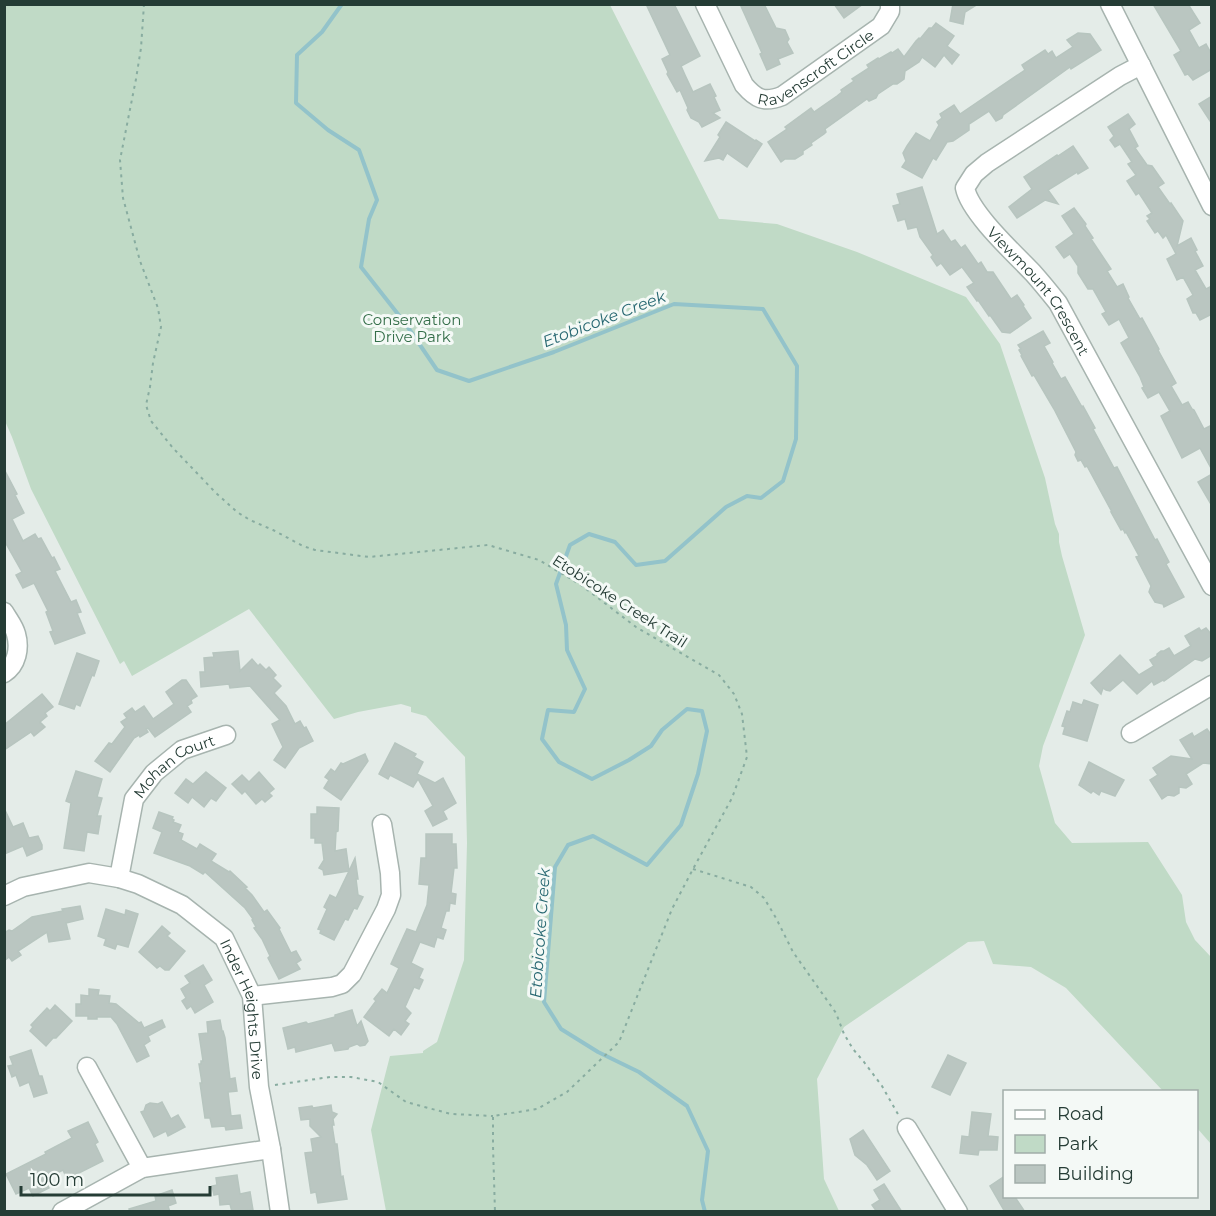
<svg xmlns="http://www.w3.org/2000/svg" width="1216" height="1216" font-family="Montserrat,sans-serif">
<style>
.green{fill:#c0dac6}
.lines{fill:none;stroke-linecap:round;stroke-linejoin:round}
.stream{stroke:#93c3ca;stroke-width:4}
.building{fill:#bac6c1;stroke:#b7c5bf;stroke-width:1.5}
.minor-casing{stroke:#a7b4af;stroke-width:21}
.path{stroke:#88aca0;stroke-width:2;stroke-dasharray:3 4.5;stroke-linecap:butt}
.minor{stroke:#fff;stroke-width:18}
.labels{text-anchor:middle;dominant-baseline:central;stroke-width:6;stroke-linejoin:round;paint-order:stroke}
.street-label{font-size:15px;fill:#253c35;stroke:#f4f9f6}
.park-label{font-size:15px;fill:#346e49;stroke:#f4f9f6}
.water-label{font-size:16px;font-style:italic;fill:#266771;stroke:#f4f9f6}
</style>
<rect width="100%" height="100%" fill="#e4ece8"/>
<!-- green -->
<path class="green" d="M5,4L610,5L719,219H722L777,224L857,252L966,297L1000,344L1045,478L1055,524L1059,534V542L1062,556L1085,635L1043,746L1039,766L1055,823L1072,843L1148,842L1182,895L1186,922L1195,940L1211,957V1144L1197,1128L1196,1092L1163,1091L1066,988L1031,967L993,964L984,941L968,942L844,1027L817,1079L824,1179L839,1211H386L371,1130L390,1056L423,1053V1051L437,1042L464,960L467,843L465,757L426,716L411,712V707L401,704L358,712L334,719L249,609L132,676L124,661L120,664L31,489L12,437L5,421Z"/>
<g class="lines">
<!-- stream -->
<path class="stream" d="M342,4L322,32L297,55L296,103L328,130L359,150L377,200L369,219L361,267L405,323L437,370L469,381L554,352L674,304L763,309L797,366L796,439L783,481L761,498L747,496L726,507L665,561L636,565L615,542L589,534L570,545L556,584L566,625L567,650L585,689L574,712L548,710L542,739L559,762L592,779L629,760L651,746L662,730L687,709L702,711L707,731L698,774L681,825L647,865L593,836L568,845L555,867L544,1002L561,1029L598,1052L639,1072L687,1106L708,1151L702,1200L705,1212"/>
</g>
<!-- building -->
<g class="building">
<path d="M646,4H674L700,56L681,66L685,75L693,92L710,84L716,96L714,97L720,110L713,113L720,118L702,127L699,122L691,118L687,110L688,108L680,90L677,92L667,74L668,72L662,59L670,55Z"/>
<path d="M740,4H764L776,28L785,30L789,39L787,42L793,53L778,59L780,64L767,70L760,54L762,53Z"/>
<path d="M834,4H863L844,18Z"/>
<path d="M953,4H978L965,12L963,24L950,21Z"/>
<path d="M1153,4H1188L1200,23L1189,30L1199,48L1206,44L1212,55V69L1193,80L1188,74L1185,75L1174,55L1181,51Z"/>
<path d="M936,23L954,36L947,46L959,55L952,64L944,55L935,67L922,57L919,62L905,71L904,79L897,84H893L878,94L876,98L869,101L867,99L825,129L826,132L824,134L811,143L812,145L803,151V154L795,159H785L781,162L768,142L787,129L785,127L811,108L814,112L837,96L842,92L841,90L854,81L852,79L869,68L867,65L878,58L879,59L891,52L892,53L898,49L904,57L916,41L919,38L920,39L929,28H932Z"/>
<path d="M1078,33L1090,34L1101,50L1071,69L1070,67L1003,115L1002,118L996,121L989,111L969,124V130L953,141L947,142L936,160L933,158L922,178L902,167L906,161L903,153L907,146L916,133L930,141L939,125L937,122L942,118L940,114L954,105L960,114L1025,70L1022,65L1045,50L1048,54L1052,51L1056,58L1073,47L1067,40Z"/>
<path d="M1212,96V124L1199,104Z"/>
<path d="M1128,114L1135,124L1129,129L1138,146L1135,148L1147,165L1152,166L1164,183L1158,187L1170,204L1171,203L1183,221L1177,246L1191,238L1197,250L1195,251L1203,266L1195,270L1206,289L1212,286V314L1200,320L1196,313H1193L1187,299L1193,295L1183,277L1177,280L1167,259L1176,254L1166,235L1163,238L1158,231L1155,233L1147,221L1150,219L1147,216L1152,213L1139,193L1136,195L1127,181L1136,175L1128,164L1132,162L1120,144L1115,147L1110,140L1114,136L1108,127Z"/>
<path d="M726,122L755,141L756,140L762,144L747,167L727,153L723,160L719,158L705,161L720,137L718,135Z"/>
<path d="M1073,146L1088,168L1078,174L1077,172L1048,190L1058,204L1045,200L1017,218L1009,207L1032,189L1024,177L1057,155L1058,156Z"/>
<path d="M922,187L937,234L943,230L951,242L955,240L961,248L965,245L978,264L981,262L987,272H993L1011,299L1017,295L1024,305L1023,306L1031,318L1010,333L1002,332L990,315L989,316L978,300L977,301L967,287L974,283L962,267L950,275L941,263L937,266L931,257L933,255L920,237L917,227L908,229L905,219L898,221L893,206L900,204L897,194Z"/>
<path d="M1074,208L1086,224L1085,226L1093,238L1091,239L1111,269L1107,271L1117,287L1123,284L1129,297L1128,298L1140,319L1142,318L1159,349L1158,350L1176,383L1171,386L1182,405L1188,402L1192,409L1194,410L1204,429L1212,425V470L1200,448L1182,458L1161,416L1170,411L1159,392L1148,398L1142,388L1144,387L1140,377L1121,343L1129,338L1119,319L1109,325L1102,314L1106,312L1093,289H1088L1078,273V266L1070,254L1064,258L1056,247L1074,234L1062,216Z"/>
<path d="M1043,331L1050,343L1044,346L1053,362L1052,363L1061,379L1065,377L1082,407L1083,406L1095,428L1093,429L1114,468L1117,467L1155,540L1157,539L1169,562L1166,564L1184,597L1164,607L1163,604L1155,602L1149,592L1151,586L1136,557L1139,556L1126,532L1125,533L1123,529L1121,530L1111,512H1112L1087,466L1085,467L1081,460L1078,461L1075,455L1076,452L1054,409L1034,375L1032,376L1021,356L1022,355L1019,350L1021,349L1018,345Z"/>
<path d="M4,469L17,494L15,495L24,513L12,519L23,541L35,534L38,539L41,538L52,558L54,557L60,569L55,571L71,602L76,600L81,612L77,613L85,633L55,644L50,632L53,631L46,612L48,611L34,583L23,588L16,575L22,572L4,540Z"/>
<path d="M1212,474V506L1198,482Z"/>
<path d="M1199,628L1201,631L1206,628L1212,635V655L1202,661L1195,659L1164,681L1163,680L1154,685L1152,681L1137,694L1123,680L1110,691L1106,690L1103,688L1101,694L1091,683L1120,655L1139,675L1154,666L1150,660L1157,656V654L1161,651H1164L1169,648L1174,656L1191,646L1185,636Z"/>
<path d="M238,651L240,671L252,659L258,666L260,664L266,670L269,667L276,675L273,678L281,686L274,693L286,706L295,724L300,721L304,728L306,727L313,741L299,748L285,768L274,760L283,747L272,724L280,720L250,686L230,688L229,684L201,687L200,672H205L204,658L214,657L213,653Z"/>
<path d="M77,653L99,661L94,676L92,675L80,706L76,704L74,709L59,704Z"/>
<path d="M182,680H186L197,696L191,700L192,703L187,706L191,712L155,737L148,728L146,729L148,732L140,737L139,735L134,738L110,772L95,761L109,743L112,744L125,727L121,722L127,718L124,714L132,708L135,712L144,706L153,719L174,704L166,692Z"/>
<path d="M42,694L53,707L45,713L47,716L40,722L45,727L34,736L31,732L4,750V725Z"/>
<path d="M1084,700L1098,705L1087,741L1063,734L1065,727L1062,726L1067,711L1070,712L1073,702L1082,705Z"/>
<path d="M1207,729L1212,736V764L1203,763L1186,774L1192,784L1186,788L1179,787V793L1174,796L1168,795L1162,799L1150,780L1158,775L1153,768L1171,756L1192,759L1180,740L1192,733L1194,737Z"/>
<path d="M395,743L416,754L414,757L423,762L417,774L435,783L443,778L456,803L443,811L447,819L433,826L425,811L433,806L418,779L413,787L390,775L388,779L379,774Z"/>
<path d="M365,754L368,761L341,800L324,788L329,780L325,777L331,769L335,772L341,763L343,764Z"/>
<path d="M1089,762L1124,780L1115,796L1101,791L1099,795L1093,791L1091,793L1079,785Z"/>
<path d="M76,771L102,779L97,797L102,798L97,816H101L98,834L87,832L84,851L64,848L71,803L66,801Z"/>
<path d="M206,772L226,788L216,801L211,798L204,807L192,797L188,803L175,793L186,779L193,784Z"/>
<path d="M259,772L274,789L269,793L272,796L265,802L262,799L256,804L245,791L242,794L232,784L242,775L249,782Z"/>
<path d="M317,807L339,808L338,831L336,832L335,851L346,849L349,871L355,858L358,879H356L358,895L363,897L357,909L354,908L348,920L345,919L334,940L320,933L321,930L318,929L327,909L324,907L330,895L336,898L349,871L324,875L323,870L319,868L324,860L322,843H315V838H311V814H317Z"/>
<path d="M4,808L13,827L23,823L29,838L38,836L42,845V849L27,856L23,846L4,854Z"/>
<path d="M159,812L173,817L172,819L174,820L173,822L181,825L178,832L183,834L181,840L197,849L200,844L216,854L211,861L229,872L230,871L247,887L245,888L252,895L264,912L267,910L280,928L279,929L291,953L296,951L301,960L296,963L300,969L279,979L268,958L270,956L262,939L254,928L256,927L252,920L253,919L245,908L205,872L203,874L190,866L154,853L162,832L153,828Z"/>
<path d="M426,834H452V844H456L457,868H454L451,893L456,894L455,904L450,903L449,911H446L441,928L446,930L443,939L437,937L434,947L420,942L411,963L423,969L419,978L423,980L419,989L414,987L405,1007L411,1013L405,1021L409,1024L401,1035L394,1029L389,1036L364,1017L376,1001L374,999L382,989L387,993L399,968L391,964L407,929L416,932L427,905L429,885L419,884L421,858H426Z"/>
<path d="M80,906L83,919L66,923L70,939L49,942L47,932L18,951L21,955L12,961L9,957L4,961V933L9,930L12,931L32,917L63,911L62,909Z"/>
<path d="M106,909L125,915L126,910L138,914L128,947L117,944L115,949L104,945L106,939L98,936Z"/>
<path d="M162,926L170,933L167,936L185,951L169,970H165L160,966L157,968L139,952Z"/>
<path d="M203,965L212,980L204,985L213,1002L195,1013L191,1006L187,1009L182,1001L186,998L181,989L190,983L185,976Z"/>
<path d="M89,989L99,990L98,995L110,996L109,1003L116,1004L139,1023L141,1022L144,1028L162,1020L165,1027L148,1036L150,1041L144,1045L149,1056L137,1062L117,1024L111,1017H97V1019H88V1016H76V1004H81V995L89,996Z"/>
<path d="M55,1005L72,1021L56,1038H53L46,1046L30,1031L33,1027L31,1025L47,1008L50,1011Z"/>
<path d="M352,1010L357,1026L361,1021L368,1041L365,1045L360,1046L357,1044L349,1047L348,1049L335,1051L332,1043L296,1052L295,1047L288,1049L283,1028L306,1022L308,1024L335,1017V1015Z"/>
<path d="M220,1020L222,1031H223L225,1038L230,1079L235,1078L237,1091L228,1092L231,1116L240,1115L242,1128L226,1130L225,1126L212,1127L210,1118H205L200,1083H202L199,1064H201V1061H203L199,1034L208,1033L207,1022Z"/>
<path d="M31,1050L39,1076H42L47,1093L34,1097L29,1082L20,1086L16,1075L12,1077L8,1066L13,1065L10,1057Z"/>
<path d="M948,1055L966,1063L950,1095L932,1087Z"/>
<path d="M162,1102L171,1119L178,1115L185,1127L168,1136L166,1131L154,1137L141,1112L144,1111L146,1105L150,1103L158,1104Z"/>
<path d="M331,1105L332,1112L337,1114L333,1119L334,1125H332L335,1144H337L341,1177L343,1176L347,1199L318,1203L316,1192L311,1193L305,1153L313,1152L311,1139L321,1137L310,1126V1119L301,1120L299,1108L312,1106L313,1108Z"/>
<path d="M972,1112L991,1114L988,1136L998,1137L997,1150H979L978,1155L960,1153L962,1136L969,1137Z"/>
<path d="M88,1122L98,1142L95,1144L103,1161L67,1179L63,1170L45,1179L49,1188L33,1196L29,1188L16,1194L6,1174L46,1154L45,1152L72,1138L68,1131Z"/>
<path d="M863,1130L890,1171L877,1180L867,1165L855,1155L850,1139Z"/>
<path d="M237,1175L240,1194L250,1192L253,1210L232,1212L230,1204L220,1205L219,1194L214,1195L212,1186L217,1185L216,1178Z"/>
<path d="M1005,1176V1197H1015L1025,1212H1005L990,1186Z"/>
<path d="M884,1184L902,1212H877L872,1205L880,1200L874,1190Z"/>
<path d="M172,1190L176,1203L168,1206L170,1212H130L129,1209L156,1201L155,1196Z"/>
</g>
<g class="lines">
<!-- minor casing -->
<g class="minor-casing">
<g id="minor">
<path id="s1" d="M705,4L744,85C756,99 764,103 782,96L881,26L890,11V4"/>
<path d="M1110,4L1212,206"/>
<path id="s2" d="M1141,65L1120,76L987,163L974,174L965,188C970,213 1015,254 1033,273C1042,283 1050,293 1058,303L1212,586"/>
<path d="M4,612C8,619 14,626 16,634C20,648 17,665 4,673"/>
<path d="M1131,733L1212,685"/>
<path id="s3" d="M119,878L134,799L154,773L182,750L226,735"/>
<path id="s4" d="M4,896L23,887L89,873L119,878L138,884L182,905L224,938L252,996L259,1087L271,1149L280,1212"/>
<path d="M252,996L332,987L342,984L352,974L386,909L391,895L390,873L382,824"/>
<path d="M87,1067L142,1168"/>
<path d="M907,1128L958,1212"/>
<path d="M62,1212L142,1168L271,1149"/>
</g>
</g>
<!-- path -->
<g class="path">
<path d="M144,4L141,48L136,79L120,160L123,198L140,261L158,308L161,327L153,363L150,387L146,405L151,421L173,448L215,492L237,512L250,520L273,530L303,546L315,550L369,557L488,545L539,560L581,585L636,627L719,675L734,694L742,714L747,757L732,798L693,869L672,909L619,1042L567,1092L537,1109L493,1116V1146L495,1212"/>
<path d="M693,869L751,887L764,898L776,918L793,952L836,1013L844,1034L853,1049L864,1062L882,1086L899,1116"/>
<path d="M275,1085L330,1077H351L378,1082L406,1102L451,1114L493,1116"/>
</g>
<!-- minor -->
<use href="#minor" class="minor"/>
</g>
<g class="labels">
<!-- street labels -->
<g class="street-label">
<text stroke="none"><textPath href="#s1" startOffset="176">Ravenscroft Circle</textPath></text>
<text stroke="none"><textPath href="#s2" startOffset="344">Viewmount Crescent</textPath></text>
<text transform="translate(620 601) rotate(33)">Etobicoke Creek Trail</text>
<text stroke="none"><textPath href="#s3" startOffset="134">Mohan Court</textPath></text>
<text stroke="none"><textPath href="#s4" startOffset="316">Inder Heights Drive</textPath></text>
</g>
<!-- park labels -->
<g class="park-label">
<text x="412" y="319">Conservation<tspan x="412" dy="17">Drive Park</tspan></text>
</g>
<!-- water labels -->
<g class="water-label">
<text transform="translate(604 319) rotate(-21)">Etobicoke Creek</text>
<text transform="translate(540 933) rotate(-86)">Etobicoke Creek</text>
</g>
</g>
<!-- border -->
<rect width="1216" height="1216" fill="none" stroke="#253c35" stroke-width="12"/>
<!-- legend -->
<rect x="1003" y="1090" width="195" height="108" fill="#f4f9f6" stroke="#a1ada9" stroke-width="1.5"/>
<rect x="1015" y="1110" width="30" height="9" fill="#ffffff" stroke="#a1ada9" stroke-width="1.5"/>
<text x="1057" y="1120" font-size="18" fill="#253c35">Road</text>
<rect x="1015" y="1135" width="30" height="18" fill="#c0dac6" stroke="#a1ada9" stroke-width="1.5"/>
<text x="1057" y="1150" font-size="18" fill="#253c35">Park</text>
<rect x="1015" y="1165" width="30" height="18" fill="#bac6c1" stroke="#a1ada9" stroke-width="1.5"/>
<text x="1057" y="1180" font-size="18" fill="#253c35">Building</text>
<!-- scale -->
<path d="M21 1186v9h189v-9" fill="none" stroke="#253c35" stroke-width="3"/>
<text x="30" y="1186" font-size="18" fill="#253c35" stroke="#f4f9f6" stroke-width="4.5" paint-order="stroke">100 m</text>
</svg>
